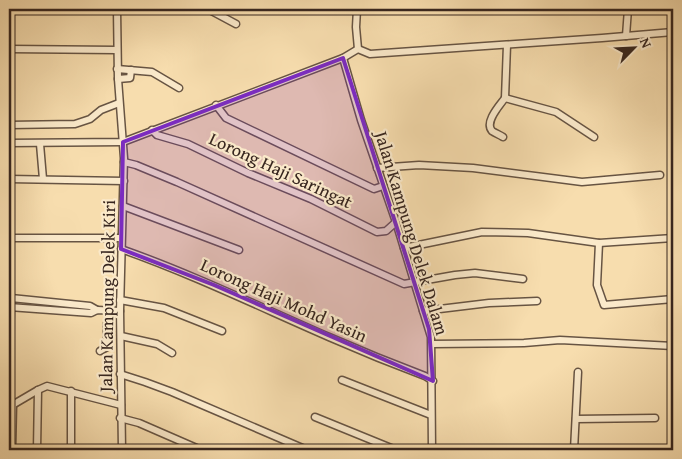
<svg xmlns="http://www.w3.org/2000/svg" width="682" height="459" font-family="'Gentium Book Plus',serif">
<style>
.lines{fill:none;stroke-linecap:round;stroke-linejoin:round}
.street-casing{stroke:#675443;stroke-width:9}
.street{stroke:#fae9ca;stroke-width:6}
.marked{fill:#7b2cbf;fill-opacity:0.2;stroke:#7b2cbf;stroke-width:4;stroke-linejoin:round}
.labels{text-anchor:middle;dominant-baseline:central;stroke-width:4.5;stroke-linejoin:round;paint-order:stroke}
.street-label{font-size:18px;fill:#37261f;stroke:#fae9ca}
</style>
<rect width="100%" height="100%" fill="#f7ddae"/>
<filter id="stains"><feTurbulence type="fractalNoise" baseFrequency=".004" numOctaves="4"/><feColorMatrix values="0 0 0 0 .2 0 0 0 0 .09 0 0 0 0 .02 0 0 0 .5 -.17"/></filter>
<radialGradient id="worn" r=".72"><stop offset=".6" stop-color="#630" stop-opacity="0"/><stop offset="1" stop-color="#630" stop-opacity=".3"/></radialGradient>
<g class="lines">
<!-- street casing -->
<g class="street-casing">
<g id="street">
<path d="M117,9L118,79L124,158L120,311L122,450"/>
<path d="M208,9L236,24"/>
<path d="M357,9L356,27L358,49"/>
<path d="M626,36L628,9"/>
<path d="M507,45L505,98L556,112L594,137"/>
<path d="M9,49L117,50"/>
<path d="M358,49L370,54L602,38L673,32"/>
<path d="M343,58L361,120L396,222L431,337L432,450"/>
<path d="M117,69L152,72L179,88"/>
<path d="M118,79L130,78L131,70"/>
<path d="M216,105L226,118L374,189L383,186"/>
<path d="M9,125L75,124L90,119L101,110L119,103"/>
<path d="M152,130L157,135L188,144L248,173L311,199L377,232L386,231L396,222"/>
<path d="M503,137C500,135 495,133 492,131C484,122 500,105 505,98"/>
<path d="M9,143L123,142L343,58L358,49"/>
<path d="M40,144L43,179"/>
<path d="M124,162L136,165L177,182L404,284L455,275L475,273L523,279"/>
<path d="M377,168L419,165L473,168L582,182L660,175"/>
<path d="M9,179L124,181"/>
<path d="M123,206L239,250"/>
<path d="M9,238H121"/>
<path d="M599,243L597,285L604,305L673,299"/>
<path d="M404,248L482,232L528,233L599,243L673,238"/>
<path d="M121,249C192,274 260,307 329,337C361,351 393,364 425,376L433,381"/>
<path d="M120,300L164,308L222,331"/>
<path d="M9,307L91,313L97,310L120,311"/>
<path d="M423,311L489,303L537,301"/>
<path d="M121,336L157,344L172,353"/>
<path d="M10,344L11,298L90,306L97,310"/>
<path d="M432,344L524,343L560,340L673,346"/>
<path d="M100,351L107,347V324L110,311"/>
<path d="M120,374L145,382L172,392L307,450"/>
<path d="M342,380L431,415"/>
<path d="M9,407L38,390L47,386L121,405"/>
<path d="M315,417L396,450"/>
<path d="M120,418L139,423L201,450"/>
<path d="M576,419L655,418"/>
<path d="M12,450L13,405"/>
<path d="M37,450L38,390"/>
<path d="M71,450V391"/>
<path d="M574,450L578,372"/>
</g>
</g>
<!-- street -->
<use href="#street" class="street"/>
</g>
<!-- marked area -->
<path class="marked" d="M343,58L429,329L433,381L214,285L121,249L123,142Z"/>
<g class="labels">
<!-- street labels -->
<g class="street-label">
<text transform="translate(281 170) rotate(25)">Lorong Haji Saringat</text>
<text transform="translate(412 233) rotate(73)">Jalan Kampung Delek Dalam</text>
<text transform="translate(107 296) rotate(-89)">Jalan Kampung Delek Kiri</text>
<text transform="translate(284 300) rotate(24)">Lorong Haji Mohd Yasin</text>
</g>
</g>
<!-- margin -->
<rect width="682" height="459" fill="none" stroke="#f7ddae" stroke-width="30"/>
<rect x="10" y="10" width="662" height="439" fill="none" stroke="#37261f" stroke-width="2.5"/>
<rect x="15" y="15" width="652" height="429" fill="none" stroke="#37261f"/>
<!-- north arrow -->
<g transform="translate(634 48) rotate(66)" stroke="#fae9ca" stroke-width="4" paint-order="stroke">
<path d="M0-4L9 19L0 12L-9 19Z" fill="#37261f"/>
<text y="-8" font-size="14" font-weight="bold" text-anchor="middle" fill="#37261f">N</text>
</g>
<rect width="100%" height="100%" filter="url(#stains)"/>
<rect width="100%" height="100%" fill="url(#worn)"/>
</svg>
